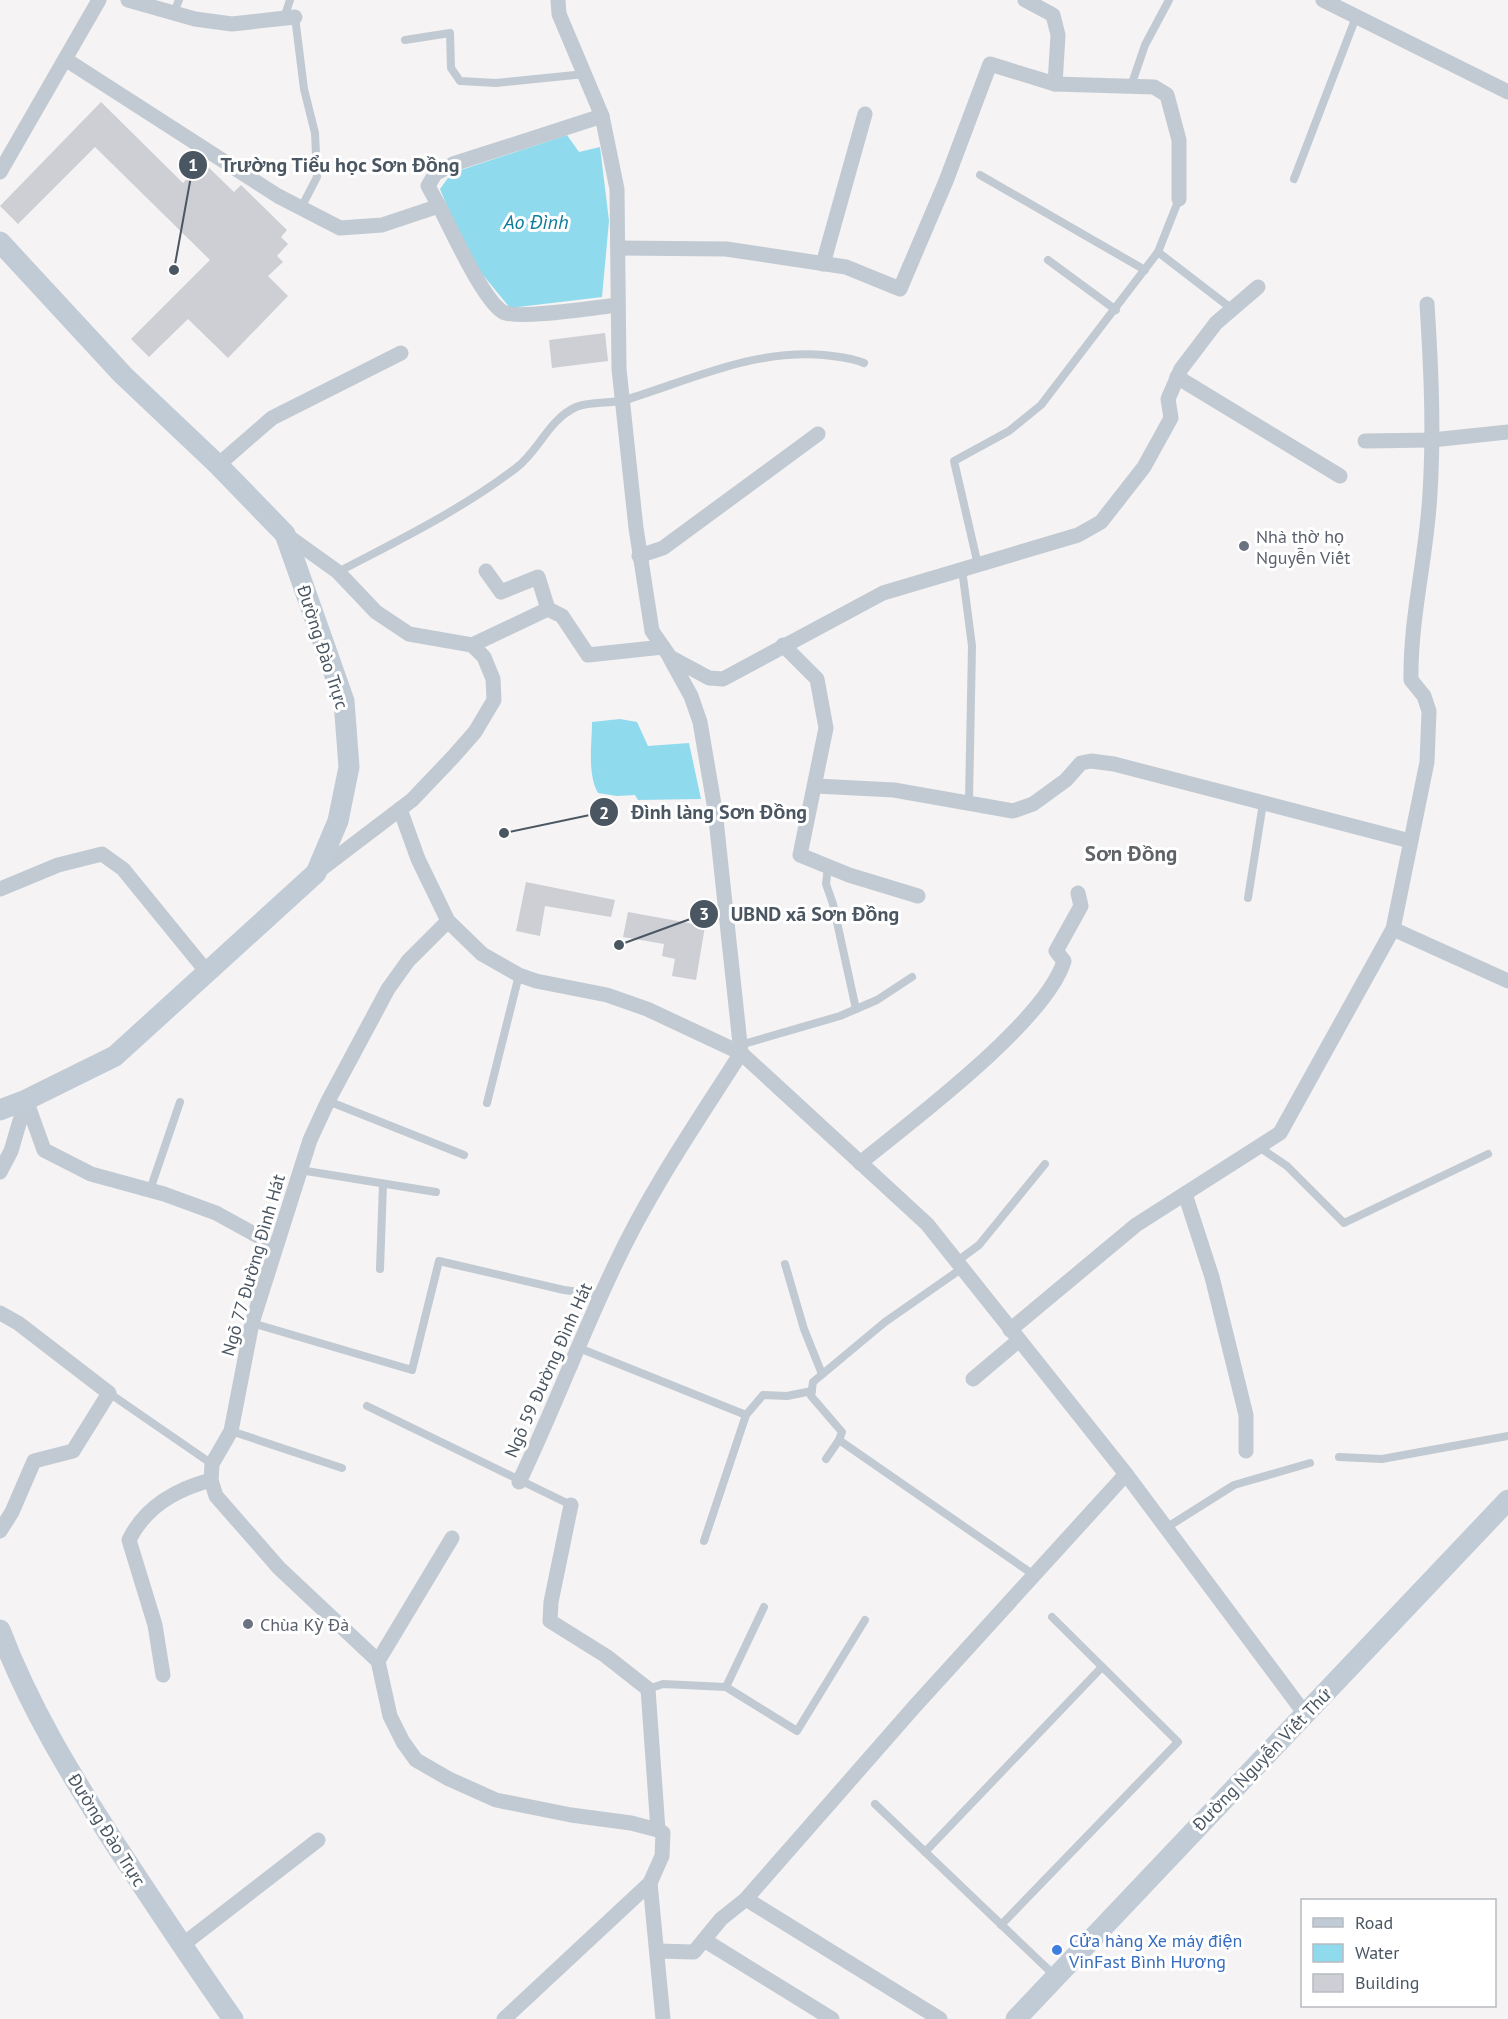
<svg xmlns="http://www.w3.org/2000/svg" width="1508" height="2019" font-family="'PT Sans',sans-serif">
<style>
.water{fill:#90daee}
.building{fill:#cdcfd5}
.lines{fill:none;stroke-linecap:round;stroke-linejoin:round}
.lane{stroke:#c1cad2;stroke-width:8}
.street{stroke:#c1cad2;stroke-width:15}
.secondary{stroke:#c1cbd6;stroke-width:21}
.worship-dot{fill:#6b7280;stroke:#fff;stroke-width:2}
.shop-dot{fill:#3f7fe0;stroke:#fff;stroke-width:2}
.labels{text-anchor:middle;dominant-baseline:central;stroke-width:6;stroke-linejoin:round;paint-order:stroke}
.worship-label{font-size:18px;fill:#5b616d;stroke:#fff;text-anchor:start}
.street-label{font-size:18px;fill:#4a5661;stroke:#fff}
.shop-label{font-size:18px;fill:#366cbe;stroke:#fff;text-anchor:start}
.water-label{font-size:20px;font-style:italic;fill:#0c7c9b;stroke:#fff}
.quarter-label{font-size:21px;font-weight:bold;fill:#5f6368;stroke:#fff}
.leader{fill:none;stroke:#4a5661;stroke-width:2}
.callout-dot{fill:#4a5661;stroke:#fff;stroke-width:2}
.mark-label{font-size:18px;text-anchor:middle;font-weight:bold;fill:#fff}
.callout-label{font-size:20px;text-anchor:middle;font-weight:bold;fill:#4a5661;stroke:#fff;stroke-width:6;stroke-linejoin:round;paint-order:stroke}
</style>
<rect width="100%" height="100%" fill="#f5f3f3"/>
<!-- water -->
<g class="water">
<path d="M567,135L579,152L600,147L609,221L602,297L510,308L479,270L454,223L440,189L448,178L461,170Z"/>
<path d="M620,719L637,722L648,746L689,743L701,799L638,800L635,795L617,796L598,793C587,773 592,744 592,722Z"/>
</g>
<!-- building -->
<g class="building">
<path d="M101,102L183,183L203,162L234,192L241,185L287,230L281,237L288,244L277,256L283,262L268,276L288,296L228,358L188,319L149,357L131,339L210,260L95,147L18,224L0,206Z"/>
<path d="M605,333L608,361L552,368L549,340Z"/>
<path d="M526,882L615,900L611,917L545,906L540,936L516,931Z"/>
<path d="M628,912L705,926L696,980L672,976L675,959L662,956L664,944L623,937Z"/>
</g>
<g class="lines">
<!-- lane -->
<g class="lane">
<path d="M174,12L179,0"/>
<path d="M295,17L304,89L315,133L317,177L301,208"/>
<path d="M284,18L290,0"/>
<path d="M405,40L450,33L451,68L460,81L496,83L585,74"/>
<path d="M1131,86L1145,45L1169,0"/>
<path d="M980,175L1145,270"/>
<path d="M1294,179L1356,17"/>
<path d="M1158,252L1232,309"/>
<path d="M1048,260L1116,310"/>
<path d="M978,565L954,461L1009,431L1041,405L1158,252L1179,199"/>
<path d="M962,569L972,646L969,801"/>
<path d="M338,572C399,540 461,510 516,468C539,451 548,420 576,407C592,401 609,404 625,400C691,380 753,349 824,355C838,357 851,357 864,363"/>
<path d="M828,866L826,884L833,904L856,1009"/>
<path d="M1248,898L1263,803"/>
<path d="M740,1045L840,1016L877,1000L912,977"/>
<path d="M328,1101L464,1155"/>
<path d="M487,1103L519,975"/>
<path d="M1259,1147L1287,1166L1344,1223L1488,1154"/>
<path d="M300,1170L436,1192"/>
<path d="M150,1190L180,1102"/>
<path d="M956,1262L979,1245L1045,1164"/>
<path d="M785,1264L804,1329L822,1374"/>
<path d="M380,1269L383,1184"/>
<path d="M252,1323L412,1370L439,1261L564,1290L602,1295"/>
<path d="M579,1348L746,1415"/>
<path d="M109,1393L212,1464"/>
<path d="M367,1406L571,1505"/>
<path d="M231,1431L342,1468"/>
<path d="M839,1440L1034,1575"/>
<path d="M1339,1457L1382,1459L1508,1436"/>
<path d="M826,1459L839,1440L842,1432L811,1396L813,1382L885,1322L961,1269"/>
<path d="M1166,1528L1234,1485L1310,1463"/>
<path d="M704,1541L746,1415L763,1395L787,1396L812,1391"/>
<path d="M726,1687L764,1607"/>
<path d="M648,1689L663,1684L726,1687L797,1731L865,1620"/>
<path d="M875,1804L1054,1975"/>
<path d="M925,1852L1102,1667"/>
<path d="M1001,1925L1178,1742L1052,1617"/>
</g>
<!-- street -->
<g class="street">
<path d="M128,0L195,19L232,24L295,17"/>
<path d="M558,0L559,14L602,116L617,189L619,369L636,528L652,631L670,657L709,678L723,679L883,593L1078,535L1101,522L1144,467L1171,418L1168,399L1181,369L1216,323L1258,287"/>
<path d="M1025,0L1053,15L1058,35L1055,84"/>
<path d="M1323,0L1508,92"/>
<path d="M65,59L278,196L340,228L382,225L439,206L428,186L435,174L453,164L602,116"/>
<path d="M0,172L99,0"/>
<path d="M439,206C451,229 483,300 503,312C517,320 598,307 618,305"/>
<path d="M618,248L726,249L846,267L900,289L946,181L990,64L1055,84L1154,87L1167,95L1179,140V199"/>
<path d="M823,264L865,114"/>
<path d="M1177,377L1340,476"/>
<path d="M1365,441L1432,440L1508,432"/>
<path d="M218,465L272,418L401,353"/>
<path d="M285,534L338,572L376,612L409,634L472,645L484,657L493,679L494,700L475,732L453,757L412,800L316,873"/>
<path d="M639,556L663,548L818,434"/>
<path d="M486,571L501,592L538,577L548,609"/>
<path d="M472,645L548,609L562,616L588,655L663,647"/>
<path d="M783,645L817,679L826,728L800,855L849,875L918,896"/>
<path d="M670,658L691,696L700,722L715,810L741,1053"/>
<path d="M816,786L894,790L1013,811L1033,804L1066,780L1081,763L1091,761L1114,764L1410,841"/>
<path d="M400,809L418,859L448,921L482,954L519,975L536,981L607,995L647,1009L741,1053L927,1224L1126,1474L1305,1714"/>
<path d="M0,889L58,865L102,854L123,869L207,972"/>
<path d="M448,921L408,961L388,989L328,1101L310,1140L252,1323L231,1431L212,1464L211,1480L216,1496L279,1568L378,1661L390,1716L403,1742L416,1760L449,1779L496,1800L571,1815L631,1823L658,1830"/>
<path d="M1393,929L1508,981"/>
<path d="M26,1100L44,1150L91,1174L164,1194L216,1213L265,1240L275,1248"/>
<path d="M860,1163C912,1121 1046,1021 1064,961L1056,951L1081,906L1078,893"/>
<path d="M0,1172L11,1151L26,1100"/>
<path d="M1185,1194L1212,1277L1246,1415V1451"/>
<path d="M0,1313L18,1323L109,1393L73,1451L34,1461L12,1512L0,1531"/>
<path d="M1010,1330L1136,1225L1280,1133L1393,929L1427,762L1429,711L1424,696L1411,680C1410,617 1427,555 1430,493C1434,429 1431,367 1427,304"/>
<path d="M973,1379L1018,1341"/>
<path d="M519,1482C553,1411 581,1336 615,1265C650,1190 697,1122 741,1053"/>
<path d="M571,1505L551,1602L550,1621L606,1656L648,1689L658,1830"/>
<path d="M378,1661L452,1538"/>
<path d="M163,1675L155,1625L129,1540C145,1507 177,1489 211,1480"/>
<path d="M658,1830L663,1833L662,1856L650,1883L663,2019"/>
<path d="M746,1899L940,2019"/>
<path d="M704,1940L832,2019"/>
<path d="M181,1946L318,1840"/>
<path d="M657,1951L694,1952L721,1919L746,1899L915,1706L1126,1474"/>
<path d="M504,2019L650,1883"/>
</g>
<!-- secondary -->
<g class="secondary">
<path d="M0,242L123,375L218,465L285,534L344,701L349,767L338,821L316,873L115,1056L26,1100L0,1110"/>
<path d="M0,1630C29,1707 71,1775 115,1844C154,1903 192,1961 233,2019"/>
<path d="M1016,2019L1508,1500"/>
</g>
</g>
<!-- markers -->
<g class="worship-dot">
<circle cx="1244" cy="546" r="6"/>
<circle cx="248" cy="1624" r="6"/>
</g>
<circle class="shop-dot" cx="1057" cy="1950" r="6"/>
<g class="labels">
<!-- worship labels -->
<g class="worship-label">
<text x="1256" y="536">Nhà thờ họ<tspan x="1256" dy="21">Nguyễn Viết</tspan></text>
<text x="260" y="1624">Chùa Kỳ Đà</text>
</g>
<!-- street labels -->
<g class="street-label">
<text transform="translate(323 647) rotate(72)">Đường Đào Trực</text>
<text transform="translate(253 1265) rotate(-74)">Ngõ 77 Đường Đình Hát</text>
<text transform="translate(548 1370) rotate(-66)">Ngõ 59 Đường Đình Hát</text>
<text transform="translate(1262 1759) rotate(-46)">Đường Nguyễn Viết Thứ</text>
<text transform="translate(107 1830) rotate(58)">Đường Đào Trực</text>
</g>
<!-- shop labels -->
<g class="shop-label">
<text x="1069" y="1940">Cửa hàng Xe máy điện<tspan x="1069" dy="21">VinFast Bình Hương</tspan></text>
</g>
<!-- water labels -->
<g class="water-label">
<text x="536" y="222">Ao Đình</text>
</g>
<!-- quarter labels -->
<g class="quarter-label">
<text x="1131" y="853">Sơn Đồng</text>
</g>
</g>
<!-- callouts -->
<path class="leader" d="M174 270L193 165M504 833L604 812M619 945L704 914"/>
<g class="callout-dot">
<circle cx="174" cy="270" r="6"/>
<circle cx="504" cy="833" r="6"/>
<circle cx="619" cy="945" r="6"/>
<circle cx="193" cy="165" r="15"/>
<circle cx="604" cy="812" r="15"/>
<circle cx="704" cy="914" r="15"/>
</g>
<g class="mark-label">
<text x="193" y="171">1</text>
<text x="604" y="819">2</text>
<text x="704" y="920">3</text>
</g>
<g class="callout-label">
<text x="340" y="172">Trường Tiểu học Sơn Đồng</text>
<text x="719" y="819">Đình làng Sơn Đồng</text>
<text x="815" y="921">UBND xã Sơn Đồng</text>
</g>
<!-- legend -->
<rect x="1301" y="1899" width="195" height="108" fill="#ffffff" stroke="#b7bbc0" stroke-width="1.5"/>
<rect x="1313" y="1918" width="30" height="9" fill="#c1cbd6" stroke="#b7bbc0" stroke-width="1.5"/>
<text x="1355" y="1929" font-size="18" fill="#4a5661">Road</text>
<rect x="1313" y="1944" width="30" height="18" fill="#90daee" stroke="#b7bbc0" stroke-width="1.5"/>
<text x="1355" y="1959" font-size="18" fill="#4a5661">Water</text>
<rect x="1313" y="1974" width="30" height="18" fill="#cdcfd5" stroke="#b7bbc0" stroke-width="1.5"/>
<text x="1355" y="1989" font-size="18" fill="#4a5661">Building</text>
</svg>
